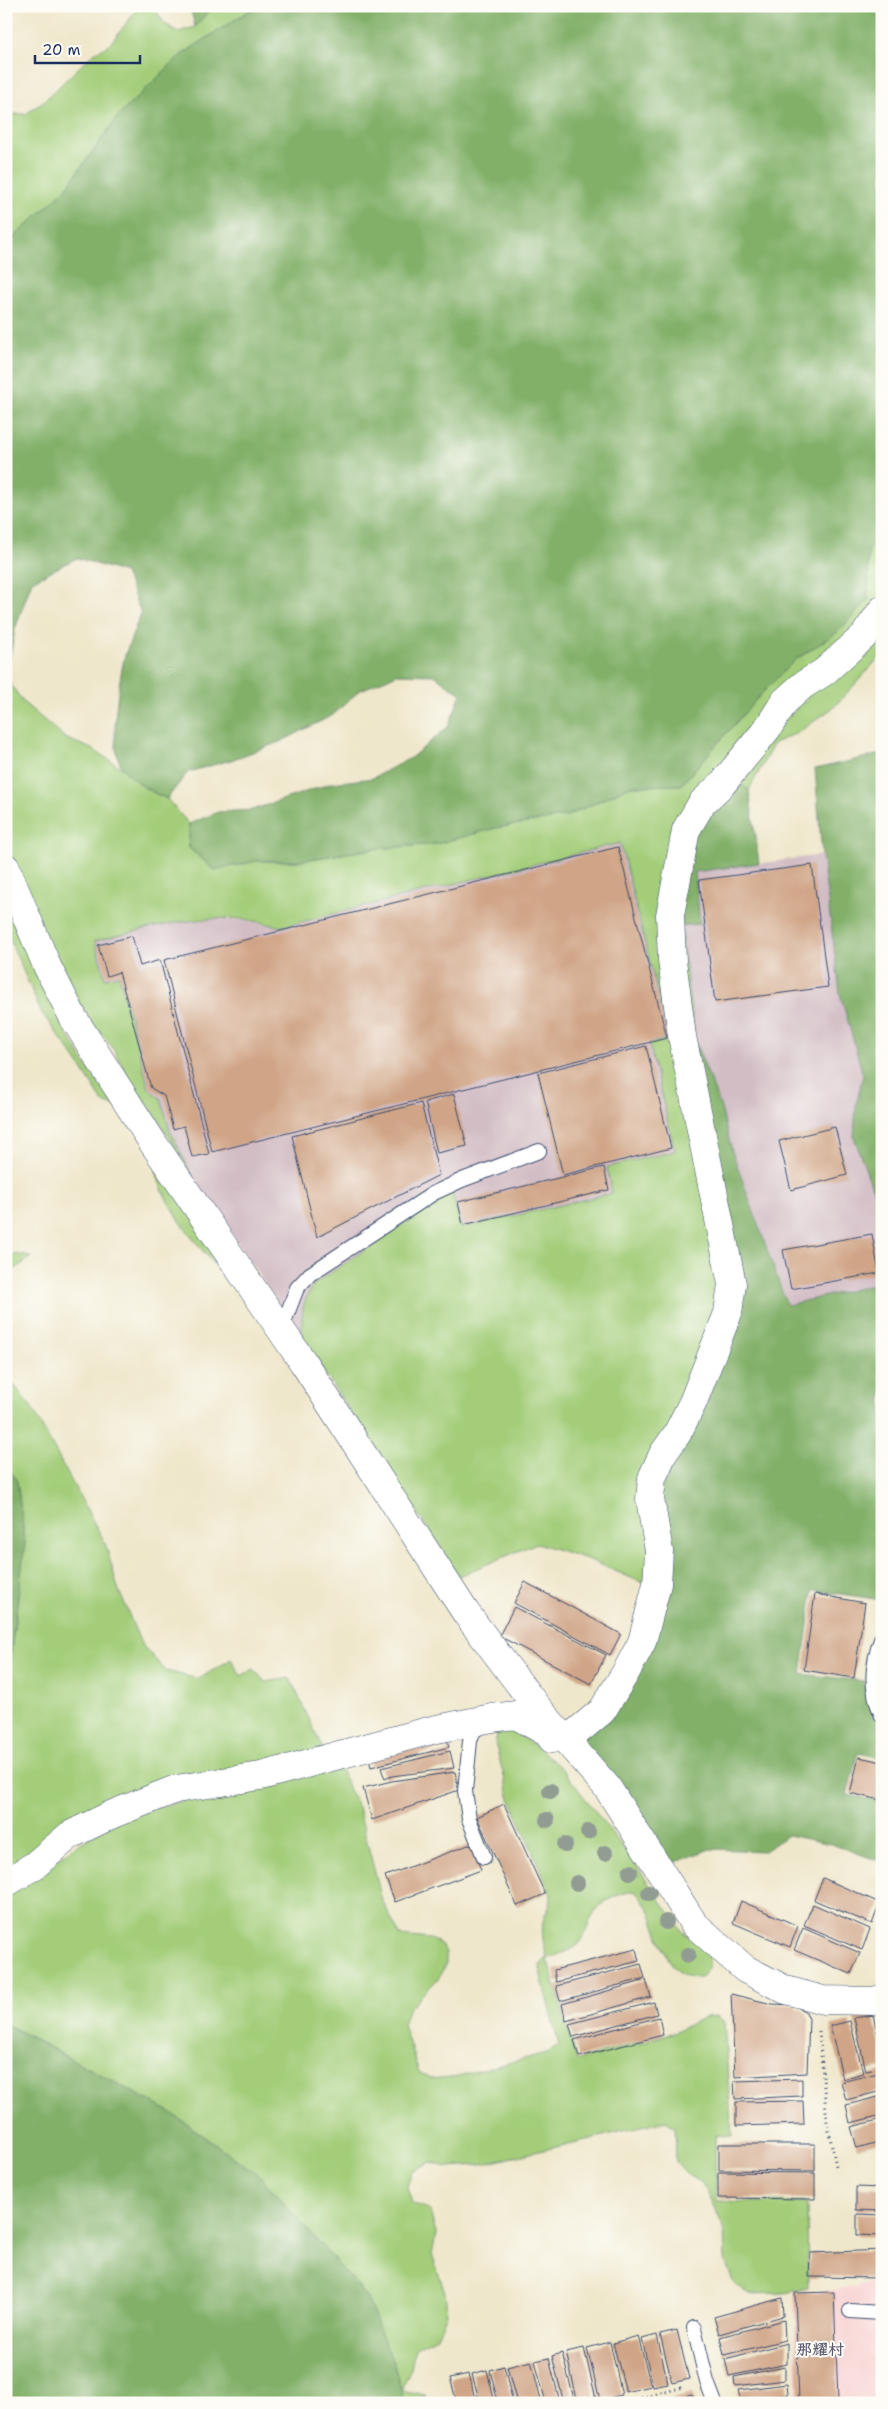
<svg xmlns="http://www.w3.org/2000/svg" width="888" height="2409" font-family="'Shantell Sans','LXGW WenKai TC',sans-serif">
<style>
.built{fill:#f7cfd0}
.industrial{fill:#d2bdc5}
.green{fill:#a3cd79;stroke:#5f7e6c}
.forest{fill:#82b069;stroke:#4e7064}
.building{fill:#d0a587}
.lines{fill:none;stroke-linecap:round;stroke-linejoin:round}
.service-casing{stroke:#3b4b6e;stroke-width:16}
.minor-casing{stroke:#3b4b6e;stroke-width:29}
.path{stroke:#3b4b6e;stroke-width:3;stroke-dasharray:1 4;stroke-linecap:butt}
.service{stroke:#fff;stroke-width:14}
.minor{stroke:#fff;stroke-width:28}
.tree{fill:#919c93}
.labels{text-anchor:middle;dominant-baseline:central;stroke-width:4;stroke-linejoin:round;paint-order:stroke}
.quarter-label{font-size:16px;font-weight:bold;fill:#5a586c;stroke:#fdfcf7}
</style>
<rect width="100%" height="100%" fill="#fdfcf7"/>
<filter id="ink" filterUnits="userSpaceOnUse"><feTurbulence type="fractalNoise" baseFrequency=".02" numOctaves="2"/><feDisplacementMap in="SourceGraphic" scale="10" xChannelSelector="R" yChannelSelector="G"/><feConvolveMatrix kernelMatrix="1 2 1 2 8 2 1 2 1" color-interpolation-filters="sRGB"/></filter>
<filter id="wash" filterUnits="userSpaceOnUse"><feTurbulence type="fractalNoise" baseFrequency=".0096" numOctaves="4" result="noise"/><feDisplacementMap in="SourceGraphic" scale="20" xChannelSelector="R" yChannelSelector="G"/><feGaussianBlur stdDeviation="1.12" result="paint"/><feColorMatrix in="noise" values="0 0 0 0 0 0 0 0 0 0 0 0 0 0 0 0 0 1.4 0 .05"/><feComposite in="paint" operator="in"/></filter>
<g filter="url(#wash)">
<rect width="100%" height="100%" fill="#efe7cb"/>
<!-- built -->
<path class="built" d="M882,2281V2403H797L794,2293L833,2290Z"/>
<!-- industrial -->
<g class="industrial">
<path d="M620,843L669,1039L649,1044L675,1151L607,1167L613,1193L461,1228L452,1191L301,1318L303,1340L193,1177L170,1131L161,1099L149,1089L119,975L105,979L95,941L181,922L219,919L244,920L281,927Z"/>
<path d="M822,855L840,993L863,1075L856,1106L868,1173L877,1201L882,1237V1283L788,1305L732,1150L721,1108L695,1042L678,926L700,924L695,872Z"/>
</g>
<!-- green -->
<g class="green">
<path d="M144,6H153L164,23L178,32L195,27L213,6H256L181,55L119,115L64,191L16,235L6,251V114H26L44,101L94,53L109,45L137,10Z"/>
<path d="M882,533V600L823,665L672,865L726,1282L643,1583L587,1559L537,1543L459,1576L303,1340C301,1317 300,1305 314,1284L452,1191L461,1228L612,1193L607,1167L675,1151L649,1044L669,1039L620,843L281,927C268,924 256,921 243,919C193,915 143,930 95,941L105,978L119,975L149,1089L161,1099L170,1131L193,1177L158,1119L131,1082L112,1047L89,1020L62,973L6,845V678L24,703L65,738L92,749L122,768L146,789L167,799L189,824V848L215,870L257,861H297L373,849L436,844L496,828L567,816L631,786L681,785L761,694L795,660L839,631L868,600V551Z"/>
<path d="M882,623V655L834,707L799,732L774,743L749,790L733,779L770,735Z"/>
<path d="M6,897C37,970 66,1048 118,1108L103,1102L75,1058L41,1012L6,931Z"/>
<path d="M155,1160L222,1261L215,1266C192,1236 157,1200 155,1160Z"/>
<path d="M14,1254L31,1257L6,1276V1256Z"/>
<path d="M6,1381L15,1386L32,1408L105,1543L118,1588L141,1644L166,1671L199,1679L231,1659L241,1676L254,1669L265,1682L290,1678L323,1749L174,1782L6,1876V1690L25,1543L17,1481L6,1465Z"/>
<path d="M502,1727L512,1731L538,1747L565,1772L634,1862L683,1932L695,1940L710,1955L709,1967L703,1976C667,1986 660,1932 649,1910C645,1903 640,1897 635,1891C615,1894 596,1903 589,1923C586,1931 585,1937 579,1944C572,1951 556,1955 547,1959L577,2060L667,2035L706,2017L717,2016L724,2022L732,2136L715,2135L716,2201L807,2203L808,2288L785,2293L749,2294L734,2284L725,2260L724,2228L717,2213L702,2183L687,2174L676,2162L675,2127L666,2121L480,2165L447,2167L431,2162L412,2171L407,2187L412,2203L430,2211L436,2234L432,2255L445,2292L447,2313L437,2337L415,2348L411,2368L401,2390L425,2395L428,2403H405L394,2365L260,2176L170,2112L6,2024V1893L118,1818L333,1761L343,1773L349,1790L358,1807L382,1900L400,1936L430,1939L441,1944L446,1952V1963L438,1979L408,2009L403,2025L419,2072L431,2079L458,2076L546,2053L559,2046L541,1976L540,1965L547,1958C544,1947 541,1934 543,1922C545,1912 552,1906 551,1895L510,1799L495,1743L496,1734Z"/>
</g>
<!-- forest -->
<g class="forest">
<path d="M190,6H213L195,27Z"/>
<path d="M256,6H882V533L868,551V600L839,631L795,660L761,694L681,785L631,786L567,816L496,828L436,844L373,849L297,861H257L215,870L189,848V824L218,812L252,810L332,783L373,778L412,757L448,727L461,694L434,675L397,674L359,691L333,715L282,741L231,760L188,772L167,799C151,792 135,783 123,769C107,749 119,676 126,652C131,639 136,626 141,613L125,573L77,558L32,581L15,629L6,678V251L16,235L64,191L119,115L181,55Z"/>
<path d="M880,754L882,762V1237L877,1201L854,1137L856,1106L863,1075L840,993L822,855L815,769Z"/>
<path d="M733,779L749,790L759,863L695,872L700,924L678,926L691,834Z"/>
<path d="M695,1041L721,1108L732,1151L787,1305L882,1283V1600L813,1590L801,1674L865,1681L866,1694L882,1734V1758L858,1753L847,1795L882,1801V1862L831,1844L788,1835L764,1851L710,1849L671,1864L592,1760L583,1737L649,1644L657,1500L734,1321Z"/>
<path d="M6,1465L17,1481L25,1543L6,1690Z"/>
<path d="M6,2024L170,2112L260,2176L366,2296L394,2365L405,2403H6Z"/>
</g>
<g id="blocks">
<!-- building -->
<g class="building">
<path d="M618,847L667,1038L212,1152L164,960Z"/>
<path d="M812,865L828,987L715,1002L699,880Z"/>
<path d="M132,936L140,966L160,960L209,1154L192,1157L184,1126L173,1129L164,1096L151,1088L119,972L107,976L98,945Z"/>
<path d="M646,1046L671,1148L563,1175L538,1073Z"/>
<path d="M454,1094L467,1146L437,1153L425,1102Z"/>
<path d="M421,1103L439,1175L317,1237L292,1136Z"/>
<path d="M835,1127L847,1175L791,1190L779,1141Z"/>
<path d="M604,1167L609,1190L463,1225L458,1202Z"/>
<path d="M872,1234L879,1273L791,1289L783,1250Z"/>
<path d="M525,1582L621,1634L610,1655L514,1603Z"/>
<path d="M815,1594L865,1603L854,1678L804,1670Z"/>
<path d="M514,1607L606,1655L591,1684L499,1636Z"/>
<path d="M445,1732L449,1747L371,1767L367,1752Z"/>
<path d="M450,1751L454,1768L392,1776L385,1779L381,1768Z"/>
<path d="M859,1757L882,1762L880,1800L850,1793Z"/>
<path d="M455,1772L459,1790L372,1820L363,1788L392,1781Z"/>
<path d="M504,1804L545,1894L517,1906L477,1817Z"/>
<path d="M471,1844L481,1870L395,1902L385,1876Z"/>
<path d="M823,1878L880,1903L872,1924L814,1900Z"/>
<path d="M741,1901L798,1926L790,1947L733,1923Z"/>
<path d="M813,1904L870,1929L862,1950L804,1925Z"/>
<path d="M803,1928L860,1953L851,1974L794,1950Z"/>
<path d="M636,1949L639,1961L556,1982L554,1970Z"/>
<path d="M641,1964L645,1978L560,2001L556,1986Z"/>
<path d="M646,1980L651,1997L566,2021L562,2004Z"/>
<path d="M731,1994L772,2004L793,2005L806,2012L809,2019L807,2073L735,2077Z"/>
<path d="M654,2002L657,2014L573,2037L569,2024Z"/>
<path d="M873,2015L882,2052V2068L866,2071L854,2018Z"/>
<path d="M659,2017L663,2035L579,2057L574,2040Z"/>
<path d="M850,2021L863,2073L843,2079L830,2026Z"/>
<path d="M882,2072V2091L846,2100L841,2082Z"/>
<path d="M802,2079V2096L735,2099L734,2081Z"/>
<path d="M882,2096V2115L850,2123L846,2105Z"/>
<path d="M803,2101L804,2124L736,2126V2102Z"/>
<path d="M882,2119V2141L857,2148L851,2127Z"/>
<path d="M719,2144H815V2171L719,2170Z"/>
<path d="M718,2172L815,2173V2199L718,2198Z"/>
<path d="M856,2187L882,2188V2211L856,2210Z"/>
<path d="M857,2214L882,2215V2236L857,2235Z"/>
<path d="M882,2250V2278L809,2277L810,2253Z"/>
<path d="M834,2292L838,2401L799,2402L795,2293Z"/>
<path d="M782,2298L783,2316L719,2334L714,2317Z"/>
<path d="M784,2320L785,2340L724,2355L720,2337Z"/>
<path d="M677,2330L689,2379L672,2383L660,2334Z"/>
<path d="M657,2335L668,2384L653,2387L642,2339Z"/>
<path d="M638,2336L651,2386L626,2392L613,2343Z"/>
<path d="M610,2342L622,2395L600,2400L587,2348Z"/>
<path d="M787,2343V2364L729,2376L725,2359Z"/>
<path d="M584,2348L596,2399L578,2403L566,2352Z"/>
<path d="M562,2353L575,2403H564L552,2356Z"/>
<path d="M549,2358L560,2403H546L535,2361Z"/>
<path d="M531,2361L542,2403H517L507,2367Z"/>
<path d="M504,2366L513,2403H498L490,2370Z"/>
<path d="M785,2367V2380L735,2386L734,2377Z"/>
<path d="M487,2370L495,2403H480L472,2374Z"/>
<path d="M469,2374L476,2403H457L450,2378Z"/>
<path d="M787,2384L788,2395L740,2399L738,2390Z"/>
<path d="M692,2394L695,2403H661V2402Z"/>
</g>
</g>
</g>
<g filter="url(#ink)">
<use href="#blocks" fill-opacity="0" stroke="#3b4b6e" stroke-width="1"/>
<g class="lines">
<!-- service casing -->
<g class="service-casing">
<g id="service">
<path d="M281,1330L297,1288L310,1274L434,1193L462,1180L539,1151"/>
<path d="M882,1637C871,1665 870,1689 882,1716"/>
<path d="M483,1724L473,1732L470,1741L465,1791L469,1819L484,1857"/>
<path d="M850,2311L880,2313L882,2316"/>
<path d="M694,2328L707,2382L715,2403"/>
</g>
</g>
<!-- minor casing -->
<g class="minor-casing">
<g id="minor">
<path d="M6,868L47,966L74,1019L153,1143L303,1362L466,1613L536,1706L607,1787L694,1924L745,1969L786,1990L823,2000L873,2001L882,1999"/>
<path d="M567,1740L602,1711L626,1672L642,1642L657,1584L659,1551L650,1499L652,1478L663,1454L677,1434L693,1402L728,1313L732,1284L682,1036L672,960L670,915L686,830L702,803L723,783L767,729L785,701L803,685L824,672L864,636L882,610"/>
<path d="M6,1883L35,1865L70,1835L113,1814L176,1789L261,1776L432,1730L492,1718L516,1715L548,1733L552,1739"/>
</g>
</g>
<!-- path -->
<g class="path">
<path d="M819,2031L827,2122L836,2166"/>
<path d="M622,2403L684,2387"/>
</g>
<!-- service -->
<use href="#service" class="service"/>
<!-- minor -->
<use href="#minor" class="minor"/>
</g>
<!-- trees -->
<g class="tree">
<circle cx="550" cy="1791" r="8"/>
<circle cx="547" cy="1820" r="8"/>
<circle cx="588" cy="1832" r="8"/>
<circle cx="565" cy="1845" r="8"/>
<circle cx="605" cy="1853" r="8"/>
<circle cx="630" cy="1872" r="8"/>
<circle cx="577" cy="1883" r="8"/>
<circle cx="649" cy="1893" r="8"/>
<circle cx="666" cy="1922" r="8"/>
<circle cx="688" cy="1955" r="8"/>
</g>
</g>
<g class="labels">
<!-- quarter labels -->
<g class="quarter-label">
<text x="820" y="2349">那耀村</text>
</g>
</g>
<!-- margin -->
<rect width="888" height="2409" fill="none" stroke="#fdfcf7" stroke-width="25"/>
<!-- scale -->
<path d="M35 55v8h105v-8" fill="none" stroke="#1b2f5e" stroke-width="2.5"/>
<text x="42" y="55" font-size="15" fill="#1b2f5e" stroke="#fdfcf7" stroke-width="4" paint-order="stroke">20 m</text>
</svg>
